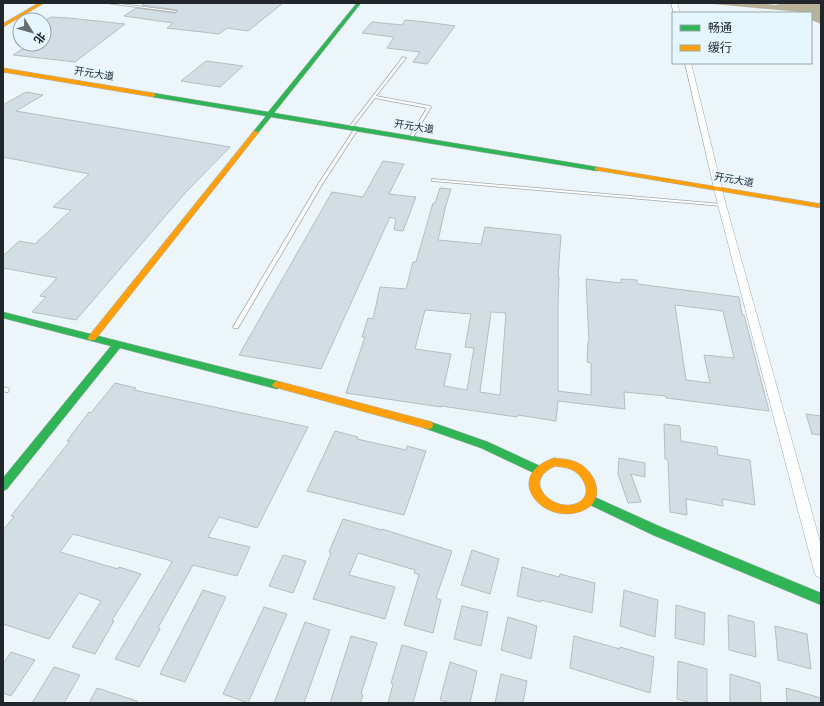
<svg xmlns="http://www.w3.org/2000/svg" width="824" height="706" font-family="'Fira Sans','Noto Sans SC',sans-serif">
<style>
.water{fill:#b8b29b}
.building{fill:#d3dee4;stroke:#b6bdc0;fill-rule:evenodd}
.lines{fill:none;stroke-linecap:round;stroke-linejoin:round}
.lane-casing{stroke:#a3aaad;stroke-width:1.5}
.street-casing{stroke:#a3aaad;stroke-width:1}
.fast-casing{stroke:#a3aaad;stroke-width:1}
.slow-casing{stroke:#a3aaad;stroke-width:1}
.lane{fill:#fcfefe;fill-rule:evenodd}
.street{fill:#fcfefe;fill-rule:evenodd}
.fast{fill:#30b455;fill-rule:evenodd}
.slow{fill:#ff9f0a;fill-rule:evenodd}
.labels{text-anchor:middle;dominant-baseline:central;stroke-width:3;stroke-linejoin:round;paint-order:stroke}
.far-street-label{font-size:10px;fill:#202629;stroke:#e6f6ff}
</style>
<rect width="100%" height="100%" fill="#ecf5f9"/>
<!-- water -->
<path class="water" d="M702,3H757L776,5L781,3H819L821,6V24L811,20V13Z"/>
<!-- building -->
<g class="building">
<path d="M145,3H283L248,31L227,28L219,34L167,28L173,23L124,16L136,8L175,13L178,11L176,10L142,5Z"/>
<path d="M51,17L69,18L125,24L75,62L13,55L30,44H44V35L50,31L44,30V21Z"/>
<path d="M405,20L426,22L455,26L427,64L413,62L420,52L387,48L394,37L362,33L372,22L402,25Z"/>
<path d="M206,61L243,66L220,87L181,81Z"/>
<path d="M26,92L43,95L16,111L230,147L186,192L76,320L32,312L46,297L40,296L57,278L3,268V256L19,241L35,244L71,210L53,207L89,174L3,157V105Z"/>
<path d="M383,161L404,164L389,194L416,197L403,231L394,230L396,219L390,217L321,369L239,355L332,192L363,197Z"/>
<path d="M440,188L451,189L446,205L438,240L481,244L485,227L561,235L558,277H559L558,305V391L591,395V363L587,362L588,342H589L586,279L621,283V279L637,280V284L739,297L742,315H744L769,411L666,398V396L624,392L625,409L558,401L556,421L518,415L517,417L441,406V407L346,393L365,337H362L368,318L373,319L380,287L406,289L413,262H416L433,203H435ZM675,305L723,311L734,358L704,355L710,383L686,380ZM425,310L471,314L465,347L474,348L467,390L444,386L451,354L415,349ZM491,312L506,313L500,395L480,392Z"/>
<path d="M115,383L136,388L134,390L308,427L257,528L219,517L208,537L250,547L237,576L193,565L158,628L160,629L139,667L115,659L172,562L168,560L73,534L60,552L118,569L119,567L141,574L112,620L114,621L95,654L72,647L101,601L79,593L49,639L3,624V530L14,517L11,516L70,441H67L89,412L91,413Z"/>
<path d="M806,414L821,416V435L812,434Z"/>
<path d="M664,424L680,426L681,441L717,447L718,455L750,460L755,505L722,499L723,506L686,499L687,515L670,512L668,460L665,459Z"/>
<path d="M335,431L358,437L357,439L406,450L407,446L426,451L404,515L307,491Z"/>
<path d="M619,458L645,463V477L631,474L641,502L628,503L618,474Z"/>
<path d="M343,519L382,530V529L452,551L436,598L441,600L433,633L404,625L419,575L414,573L415,570L358,553L349,575L395,587L385,619L313,599L331,553L329,552Z"/>
<path d="M472,550L499,559L490,594L461,585Z"/>
<path d="M283,555L306,561L293,593L269,586Z"/>
<path d="M522,567L559,577L560,574L595,583L592,613L541,600V602L517,596Z"/>
<path d="M203,590L226,597L185,682L160,674Z"/>
<path d="M624,590L658,600L655,637L620,626Z"/>
<path d="M676,605L705,613L704,645L675,638Z"/>
<path d="M462,606L488,612L481,646L454,639Z"/>
<path d="M264,607L287,614L248,703L223,694Z"/>
<path d="M728,615L754,622L756,657L729,650Z"/>
<path d="M508,617L537,626L531,659L501,650Z"/>
<path d="M305,622L330,630L304,703H274Z"/>
<path d="M775,626L807,634L811,669L778,660Z"/>
<path d="M351,636L377,643L361,694L363,695L360,703H330Z"/>
<path d="M574,636L620,649V647L654,657L650,693L570,668Z"/>
<path d="M402,645L427,652L413,703H388L393,684L391,683Z"/>
<path d="M11,652L35,660L11,696L3,693V664Z"/>
<path d="M678,661L707,669V703H691L677,699Z"/>
<path d="M450,662L477,671L470,703H450L440,700Z"/>
<path d="M54,667L80,675L64,703H32Z"/>
<path d="M501,674L527,681L523,703H495Z"/>
<path d="M730,674L760,683L761,703H730Z"/>
<path d="M97,688L137,701V703H89Z"/>
<path d="M786,688L821,698V703H787Z"/>
</g>
<g class="lines">
<!-- lane casing -->
<g class="lane-casing">
<g id="lane">
<path d="M106,3H114L176,11L175,12Z"/>
<path d="M403,57L406,58L376,96L430,106L431,107L412,139L409,138L427,108L375,98L351,129H349V127Z"/>
<path d="M355,128L358,129L323,183L238,328H234L233,327L319,183Z"/>
<path d="M432,179L722,204L724,205L722,206L433,181H432Z"/>
<path d="M3,387L8,388L9,390L8,392H6L3,391Z"/>
</g>
</g>
<!-- street casing -->
<g class="street-casing">
<g id="street">
<path d="M671,3H677L680,13H674Z"/>
<path d="M685,63H691L726,205L821,545V578L816,576L814,571L718,205Z"/>
</g>
</g>
<!-- fast casing -->
<g class="fast-casing">
<g id="fast">
<path d="M357,3H361L274,113L597,167L600,169L597,171L271,117L258,133L256,134L253,132L266,116L153,97L150,95L153,93L268,112Z"/>
<path d="M3,312L277,381L280,383L282,385L280,387L277,389L120,348L7,489L3,491V478L111,346L3,318Z"/>
<path d="M428,421L488,442L542,467L543,470L542,473L538,474L534,473L481,448L424,428L423,425L424,422Z"/>
<path d="M590,495L661,527L821,593V605L653,535L586,503L585,500L586,497Z"/>
</g>
</g>
<!-- slow casing -->
<g class="slow-casing">
<g id="slow">
<path d="M39,3H44L3,27V24Z"/>
<path d="M3,68L153,93L156,95L153,97L3,72Z"/>
<path d="M254,131L259,132L95,340H89L88,338L89,336Z"/>
<path d="M597,167L821,204V208L595,170V168Z"/>
<path d="M277,381L428,421L432,422L433,425L432,428L428,429L274,387L272,385L274,383Z"/>
<path d="M554,458C562,459 570,459 578,463C595,471 606,498 586,509C546,530 499,477 554,458ZM555,466C560,467 566,467 570,469C582,473 593,492 581,501C559,517 517,483 555,466Z"/>
</g>
</g>
<!-- lane -->
<use href="#lane" class="lane"/>
<!-- street -->
<use href="#street" class="street"/>
<!-- fast -->
<use href="#fast" class="fast"/>
<!-- slow -->
<use href="#slow" class="slow"/>
</g>
<g class="labels">
<!-- far-street labels -->
<g class="far-street-label">
<text transform="translate(94 74) rotate(9)">开元大道</text>
<text transform="translate(414 127) rotate(9)">开元大道</text>
<text transform="translate(734 180) rotate(10)">开元大道</text>
</g>
</g>
<!-- border -->
<rect width="824" height="706" fill="none" stroke="#202629" stroke-width="8"/>
<!-- legend -->
<rect x="672" y="12" width="140" height="52" fill="#e6f6ff" stroke="#97a3a9"/>
<rect x="680" y="25" width="20" height="6" fill="#30b455" stroke="#97a3a9"/>
<text x="708" y="32" font-size="12" fill="#202629">畅通</text>
<rect x="680" y="45" width="20" height="6" fill="#ff9f0a" stroke="#97a3a9"/>
<text x="708" y="52" font-size="12" fill="#202629">缓行</text>
<!-- north arrow -->
<g transform="translate(32 32) rotate(127)"><circle r="19" fill="#e6f6ff" stroke="#97a3a9"/>
<path d="M0-3L7 15L0 10L-7 15Z" fill="#676e72"/>
<text y="-6" font-size="11" font-weight="bold" text-anchor="middle" fill="#202629">北</text>
</g>
</svg>
